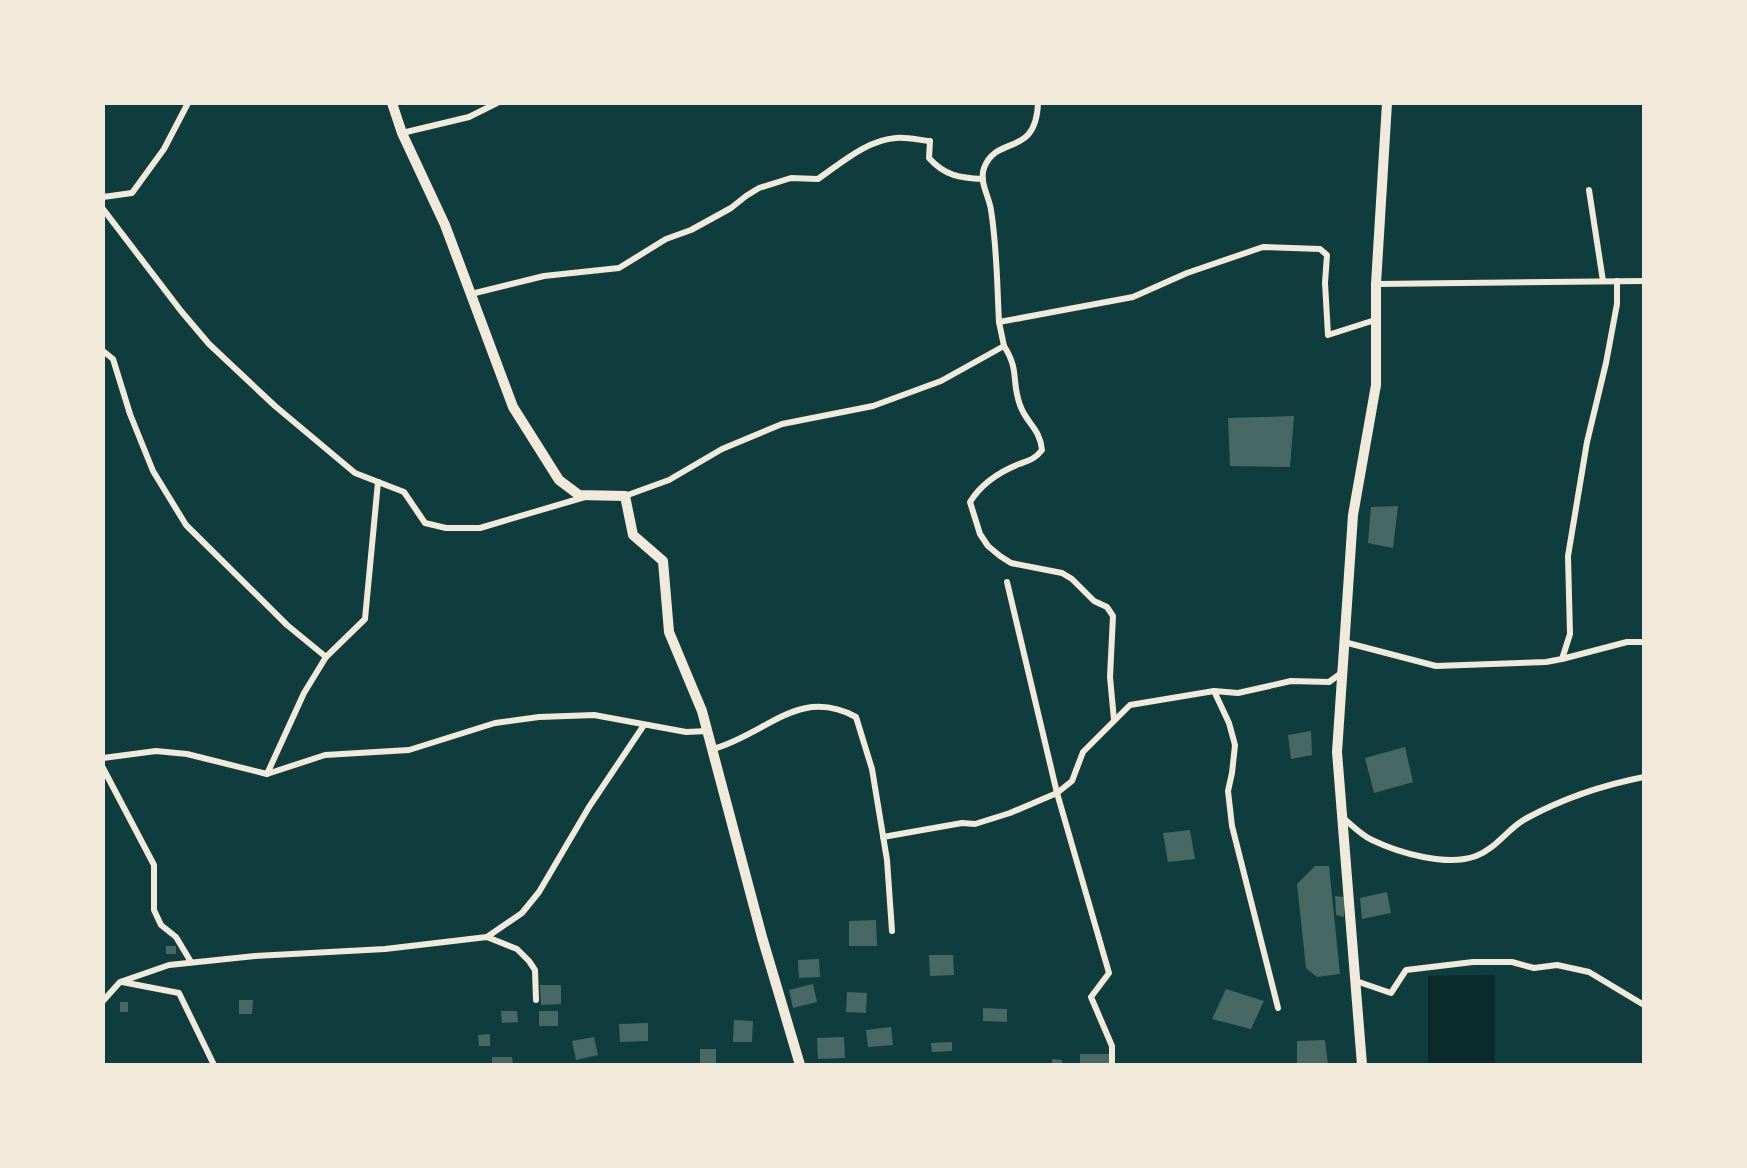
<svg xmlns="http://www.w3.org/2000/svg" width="1747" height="1168" font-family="Barlow,sans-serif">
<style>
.water{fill:#0a2a2b}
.building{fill:#486865}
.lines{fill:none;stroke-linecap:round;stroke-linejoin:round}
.minor{stroke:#f1e9da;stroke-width:6}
.secondary{stroke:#f1e9da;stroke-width:10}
</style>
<rect width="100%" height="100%" fill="#0f3d3e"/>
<!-- water -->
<path class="water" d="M1495,975V1065H1428V976Z"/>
<!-- building -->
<g class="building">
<path d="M1294,416L1290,467L1230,466L1228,418Z"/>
<path d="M1398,506L1393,548L1368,543L1371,507Z"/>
<path d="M1311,731L1312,755L1291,759L1288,735Z"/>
<path d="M1405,747L1413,782L1374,793L1365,758Z"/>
<path d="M1190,830L1195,859L1168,862L1163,833Z"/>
<path d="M1315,866H1329L1340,974L1317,977L1306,968L1297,884Z"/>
<path d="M1387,892L1391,913L1362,919L1360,898Z"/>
<path d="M1335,896L1344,897V917L1336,915Z"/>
<path d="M876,920L877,946H849V921Z"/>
<rect x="166" y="946" width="10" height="8"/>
<path d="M929,955H953L954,975L930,976Z"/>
<path d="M819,959L820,977L799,978L798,960Z"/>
<path d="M813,984L817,1002L793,1008L789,990Z"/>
<path d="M540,985H561V1004L541,1005Z"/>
<path d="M1226,989L1264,1001L1251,1029L1212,1019Z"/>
<path d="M847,992L867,993L866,1013L846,1012Z"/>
<path d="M239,1000H253L252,1014H239Z"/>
<rect x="120" y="1002" width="8" height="10"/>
<path d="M983,1008L1007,1009V1022L983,1021Z"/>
<path d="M501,1011H517L518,1022L502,1023Z"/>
<rect x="539" y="1011" width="19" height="15"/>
<path d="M734,1020L753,1021L752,1042H733Z"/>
<path d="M648,1023V1041L620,1042L619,1024Z"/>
<path d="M891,1027L893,1045L868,1047L866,1030Z"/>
<path d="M490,1034V1046H479L478,1035Z"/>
<path d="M594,1037L598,1055L576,1060L572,1041Z"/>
<path d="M844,1037L845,1058L818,1059L817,1038Z"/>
<path d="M1325,1040L1328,1065H1297V1041Z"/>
<path d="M952,1042V1051L932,1052L931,1043Z"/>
<rect x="700" y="1049" width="16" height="16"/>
<rect x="1080" y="1054" width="29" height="11"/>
<path d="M492,1057H512L513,1065H492Z"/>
<path d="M1052,1059L1062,1060V1065H1052Z"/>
</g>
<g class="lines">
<!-- minor -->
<g class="minor">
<path d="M402,133L469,117L497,103"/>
<path d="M1589,190L1603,281"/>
<path d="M103,197L132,193L164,149L188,103"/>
<path d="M103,209L181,311L209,344L275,406L355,473L404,492L425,523L446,528H480L585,497"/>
<path d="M1376,284L1644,281"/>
<path d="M471,294L544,276L619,268L666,239L691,230L731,208L746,196L759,188L791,178L818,179C841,163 867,140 896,138C907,137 919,140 930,141L929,158C945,176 960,178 983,179"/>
<path d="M999,322C997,284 997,247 991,210C989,196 979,182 984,168C997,134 1036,158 1038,103"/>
<path d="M1004,346C1020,371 1011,381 1020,405C1026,423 1040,428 1042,450C1035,459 1030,460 1019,464C999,472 981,484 970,502L980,534L988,546L1000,556L1011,563L1062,573L1072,579L1094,601L1107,607L1113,616L1110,677L1114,720"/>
<path d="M103,351L113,359L130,414L153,471L186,525L287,625L326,657"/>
<path d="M625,496L669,480L722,449L782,424L873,406L941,381L1004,346L999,322L1133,297L1187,273L1263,247L1320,249L1327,255L1325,283L1328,335L1375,320"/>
<path d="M1007,582L1057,793L1109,973L1091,997L1112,1046V1065"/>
<path d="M1344,642L1436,666L1546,662L1562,659L1570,634L1568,556L1587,442L1606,363L1617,304V281"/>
<path d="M1562,659L1627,642H1644"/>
<path d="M1214,691L1229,723L1235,745L1232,773L1228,791L1232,826L1278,1008"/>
<path d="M713,749C767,734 799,686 856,717L872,769L887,860L892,931"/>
<path d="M103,758L156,751L187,754L267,774L304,693L326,657L365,619L378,482"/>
<path d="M103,768L154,865V910L161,925L176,937L191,962"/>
<path d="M267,774L325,755L409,750L495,723L539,717L594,715L686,732L708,731"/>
<path d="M1342,817C1351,824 1361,835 1372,840C1399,853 1447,867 1476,856C1497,848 1508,828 1527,818C1564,798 1603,785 1644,777"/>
<path d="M883,837L962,823L975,824L1010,813L1057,793L1072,781L1083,752L1130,705L1214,691L1238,693L1291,681L1329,682L1340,674L1341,671"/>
<path d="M487,937L522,913L539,892L589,807L644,725"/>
<path d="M1356,981L1391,993L1406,970L1473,962H1512L1534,968L1557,965L1589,972L1644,1005"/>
<path d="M122,982L179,993L214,1065"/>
<path d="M103,1001L120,982L169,965L255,956L385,949L487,937L517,949L529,961L535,970L536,1000"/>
</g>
<!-- secondary -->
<g class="secondary">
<path d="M392,103L402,133L445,225L513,407L559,480L579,495L625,496L633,535L663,561L669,632L702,711L762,937L800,1065"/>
<path d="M1362,1065L1337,752L1353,515L1376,385V284L1387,103"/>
</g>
</g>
<!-- border -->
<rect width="1747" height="1168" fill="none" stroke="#f1e9da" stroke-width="210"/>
</svg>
